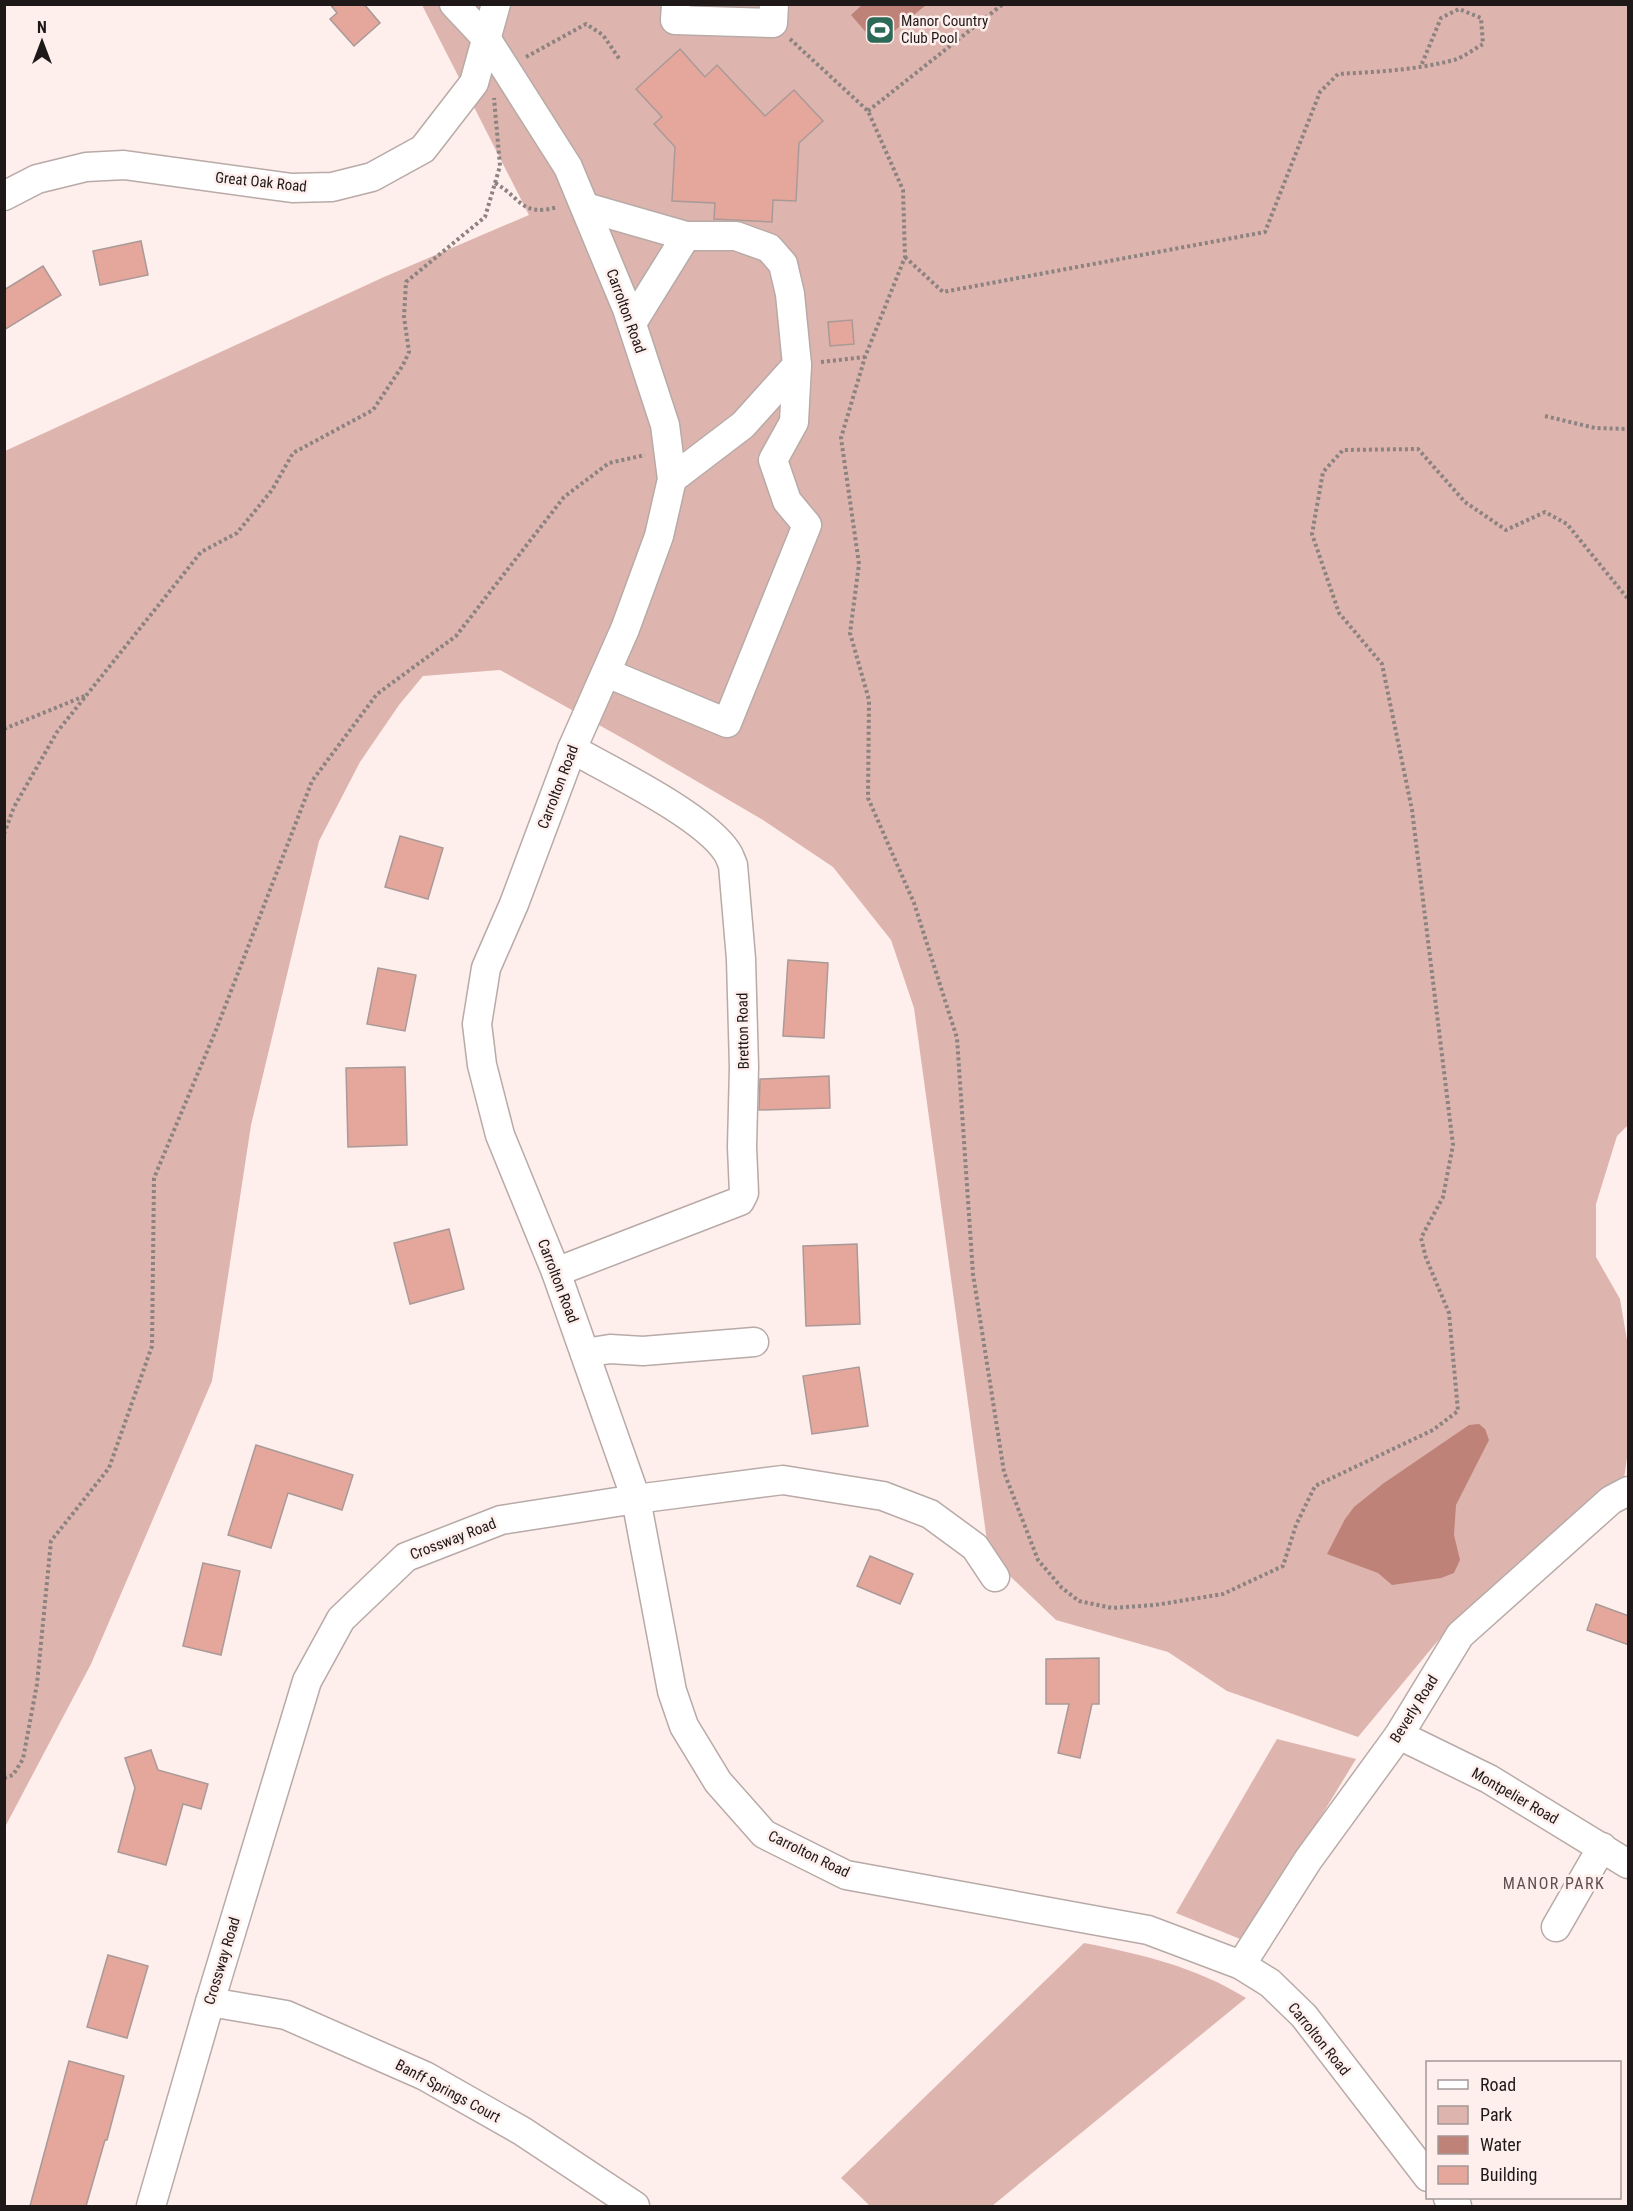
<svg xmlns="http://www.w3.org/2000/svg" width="1633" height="2211" font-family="'Roboto Condensed',sans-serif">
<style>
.green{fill:#ddb5ae}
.water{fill:#be8279}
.building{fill:#e5a69c;stroke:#a99a98;stroke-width:1.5}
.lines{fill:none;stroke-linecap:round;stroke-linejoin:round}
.minor-casing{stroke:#b8aaa7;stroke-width:31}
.path{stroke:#8c8280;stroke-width:4;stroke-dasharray:3 3;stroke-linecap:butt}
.minor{stroke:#fff;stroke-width:28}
.labels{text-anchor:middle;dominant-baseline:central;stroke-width:5;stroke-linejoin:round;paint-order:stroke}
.poi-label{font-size:15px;fill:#1e1918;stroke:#feeeec;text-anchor:start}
.street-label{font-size:15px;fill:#1e1918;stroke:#feeeec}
.neighbourhood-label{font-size:16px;letter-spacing:1.5px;fill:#5d504e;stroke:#feeeec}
</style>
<rect width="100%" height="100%" fill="#feeeec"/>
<!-- green -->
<g class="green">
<path d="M422,5H1628V1125L1617,1136L1596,1204V1257L1620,1299L1628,1346V1450L1624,1479L1446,1631L1358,1737L1227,1691L1168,1652L1056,1620L989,1556L914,1008L891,940L833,867L763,820L633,744L500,670L423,676L399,705L360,762L319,841L251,1125L212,1381L91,1664L5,1827V451L384,277L529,215Z"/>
<path d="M1277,1739L1356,1759L1245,1941L1176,1913Z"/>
<path d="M1084,1943C1141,1954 1196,1967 1246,1998L992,2206H870L841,2178Z"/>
</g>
<!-- water -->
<g class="water">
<path d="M863,4H926V5L877,45L851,15Z"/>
<path d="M1479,1424L1485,1429L1489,1440L1456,1505L1454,1535L1460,1560L1454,1573L1441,1578L1392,1585L1378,1573L1327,1554L1345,1519L1354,1507L1384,1483L1469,1425Z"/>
</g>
<!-- building -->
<g class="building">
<path d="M330,4H364L380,23L354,46L330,19L337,13Z"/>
<path d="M680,49L705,77L717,65L765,116L794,90L823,121L799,143L796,201L773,200L772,222L714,219L715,203L672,201L675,147L654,124L662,117L636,89Z"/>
<path d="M141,241L148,275L100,285L93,251Z"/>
<path d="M43,266L61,295L4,330V290Z"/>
<path d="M852,320L854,344L830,346L828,322Z"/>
<path d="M400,836L443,848L428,899L385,887Z"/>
<path d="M788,960L828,963L824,1038L783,1036Z"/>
<path d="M378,968L416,975L405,1031L367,1024Z"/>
<path d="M405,1067L407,1145L348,1147L346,1068Z"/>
<path d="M829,1076L830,1108L759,1110L760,1079Z"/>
<path d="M449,1229L464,1289L410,1304L394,1243Z"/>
<path d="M857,1244L860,1324L806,1326L803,1246Z"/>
<path d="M859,1367L868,1426L812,1434L803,1376Z"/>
<path d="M256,1445L353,1475L342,1510L288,1493L271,1548L228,1535Z"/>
<path d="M870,1556L913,1574L900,1604L857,1586Z"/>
<path d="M203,1563L240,1571L221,1655L183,1646Z"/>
<path d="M1596,1604L1629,1616V1645L1587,1630Z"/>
<path d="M1099,1658V1704H1092L1080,1758L1058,1753L1069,1704H1046V1659Z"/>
<path d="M151,1750L158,1770L208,1784L201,1809L183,1804L166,1865L118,1852L135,1788L125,1758Z"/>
<path d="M108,1955L148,1966L127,2038L87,2027Z"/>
<path d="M69,2061L124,2076L107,2140H105L86,2206H30Z"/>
</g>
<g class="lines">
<!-- minor casing -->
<g class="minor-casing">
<g id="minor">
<path d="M454,4L486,38L568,167L627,309L665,425L672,479L659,536L625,629L572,749L514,904L486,968L477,1024L482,1065L500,1135L556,1272L636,1499L672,1691L684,1726L718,1782L764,1834L846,1875L1148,1930L1241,1965L1270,1983L1304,2016L1428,2177"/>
<path d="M676,4L675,20L773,23L774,4"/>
<path d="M4,196L37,179L86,167L124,165L292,188L332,187L372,177L423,149L474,83L496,4"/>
<path d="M585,207L686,236H736L769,248L783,264L790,294L797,365L743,425L672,479"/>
<path d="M632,323L686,236"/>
<path d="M607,673L727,723L807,525L787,501L773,460L794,422L797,365"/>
<path d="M556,1272L740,1201L744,1193L742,1147L744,1067L741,959L733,865C731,861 730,856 727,852C704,816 611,771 572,749"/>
<path d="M585,1353L610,1349L643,1351L754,1342"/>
<path d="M1399,1735L1489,1779L1628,1864"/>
<path d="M1556,1927L1602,1847"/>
<path d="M1241,1965L1308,1860L1399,1735L1460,1635L1611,1500L1628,1491"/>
<path d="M210,2002L286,2015L425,2076L522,2131L635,2206"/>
<path d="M1448,2198L1457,2206"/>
<path d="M151,2206L210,2002L307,1681L341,1619L406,1557L501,1520L636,1499L783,1480L883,1496L930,1514L975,1547L995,1577"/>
</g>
</g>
<!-- path -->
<g class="path">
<path d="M790,39L868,111L903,190L905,257L865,357L841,438L859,564L850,633L869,700L868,798L914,903L957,1038L973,1274L1004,1472L1038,1560L1062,1588L1079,1601L1112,1608L1155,1605L1223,1594L1283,1566L1296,1525L1315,1486L1433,1430L1458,1411L1449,1313L1426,1258L1421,1238L1443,1197L1453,1145L1412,810L1382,664L1339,613L1312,534L1323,472L1343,450L1418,449L1465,502L1506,530L1545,512L1567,524L1628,599"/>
<path d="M526,57L586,24L603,35L620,60"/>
<path d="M868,111L1003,4"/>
<path d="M495,183C523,199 520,217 558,207"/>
<path d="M905,257L943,292L1265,232L1320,92L1338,74C1376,72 1416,70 1454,60C1464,57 1474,49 1483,44L1481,18L1459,9L1441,18L1421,66"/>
<path d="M821,362L865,357"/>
<path d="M1545,416L1595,428L1628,429"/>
<path d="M4,729L87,695"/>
<path d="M4,834L14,807L57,732L201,552L237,533L272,490L293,453L373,410L403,365L409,352L404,317L406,282L485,217L500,166L494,98"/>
<path d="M4,1778L13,1775L23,1759L37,1684L51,1541L109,1468L152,1346L154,1178L216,1030L312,781L377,694L456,636L564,497L609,463L645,455"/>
</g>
<!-- minor -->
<use href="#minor" class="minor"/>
</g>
<!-- icons -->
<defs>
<g id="stadium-square" transform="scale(1.5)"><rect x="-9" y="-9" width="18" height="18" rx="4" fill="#2c6956" stroke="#feeeec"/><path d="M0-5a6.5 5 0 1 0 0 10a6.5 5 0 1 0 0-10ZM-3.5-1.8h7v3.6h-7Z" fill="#fff"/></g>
</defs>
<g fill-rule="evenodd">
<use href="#stadium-square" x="880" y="30"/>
</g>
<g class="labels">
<!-- poi labels -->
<g class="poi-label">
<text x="901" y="21">Manor Country<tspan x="901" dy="17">Club Pool</tspan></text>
</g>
<!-- street labels -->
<g class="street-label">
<text transform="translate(261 182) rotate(6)">Great Oak Road</text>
<text transform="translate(626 311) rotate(70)">Carrolton Road</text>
<text transform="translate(558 787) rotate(-69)">Carrolton Road</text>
<text transform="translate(743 1031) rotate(-91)">Bretton Road</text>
<text transform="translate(558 1281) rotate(69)">Carrolton Road</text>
<text transform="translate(453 1539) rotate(-21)">Crossway Road</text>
<text transform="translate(1414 1709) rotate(-58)">Beverly Road</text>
<text transform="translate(1515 1796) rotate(30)">Montpelier Road</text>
<text transform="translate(809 1854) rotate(26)">Carrolton Road</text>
<text transform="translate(222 1961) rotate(-73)">Crossway Road</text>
<text transform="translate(1319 2039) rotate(51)">Carrolton Road</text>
<text transform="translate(448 2091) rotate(28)">Banff Springs Court</text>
</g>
<!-- neighbourhood labels -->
<g class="neighbourhood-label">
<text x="1554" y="1883">MANOR PARK</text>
</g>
</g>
<!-- border -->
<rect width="1633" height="2211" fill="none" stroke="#1e1918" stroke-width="12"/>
<!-- legend -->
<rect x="1426" y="2061" width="195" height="138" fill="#feeeec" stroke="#a49997" stroke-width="1.5"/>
<rect x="1438" y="2080" width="30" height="9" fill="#ffffff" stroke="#a49997" stroke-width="1.5"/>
<text x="1480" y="2091" font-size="18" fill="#1e1918">Road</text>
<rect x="1438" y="2106" width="30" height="18" fill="#ddb5ae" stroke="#a49997" stroke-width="1.5"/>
<text x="1480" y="2121" font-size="18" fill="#1e1918">Park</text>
<rect x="1438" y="2136" width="30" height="18" fill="#be8279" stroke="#a49997" stroke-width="1.5"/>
<text x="1480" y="2151" font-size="18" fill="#1e1918">Water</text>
<rect x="1438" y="2166" width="30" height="18" fill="#e5a69c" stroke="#a49997" stroke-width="1.5"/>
<text x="1480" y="2181" font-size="18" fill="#1e1918">Building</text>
<!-- north arrow -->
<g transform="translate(42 42)" stroke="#feeeec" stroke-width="4.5" paint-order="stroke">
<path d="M0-4.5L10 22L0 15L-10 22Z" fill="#1e1918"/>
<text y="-9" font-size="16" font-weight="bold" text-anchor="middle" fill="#1e1918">N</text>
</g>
</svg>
